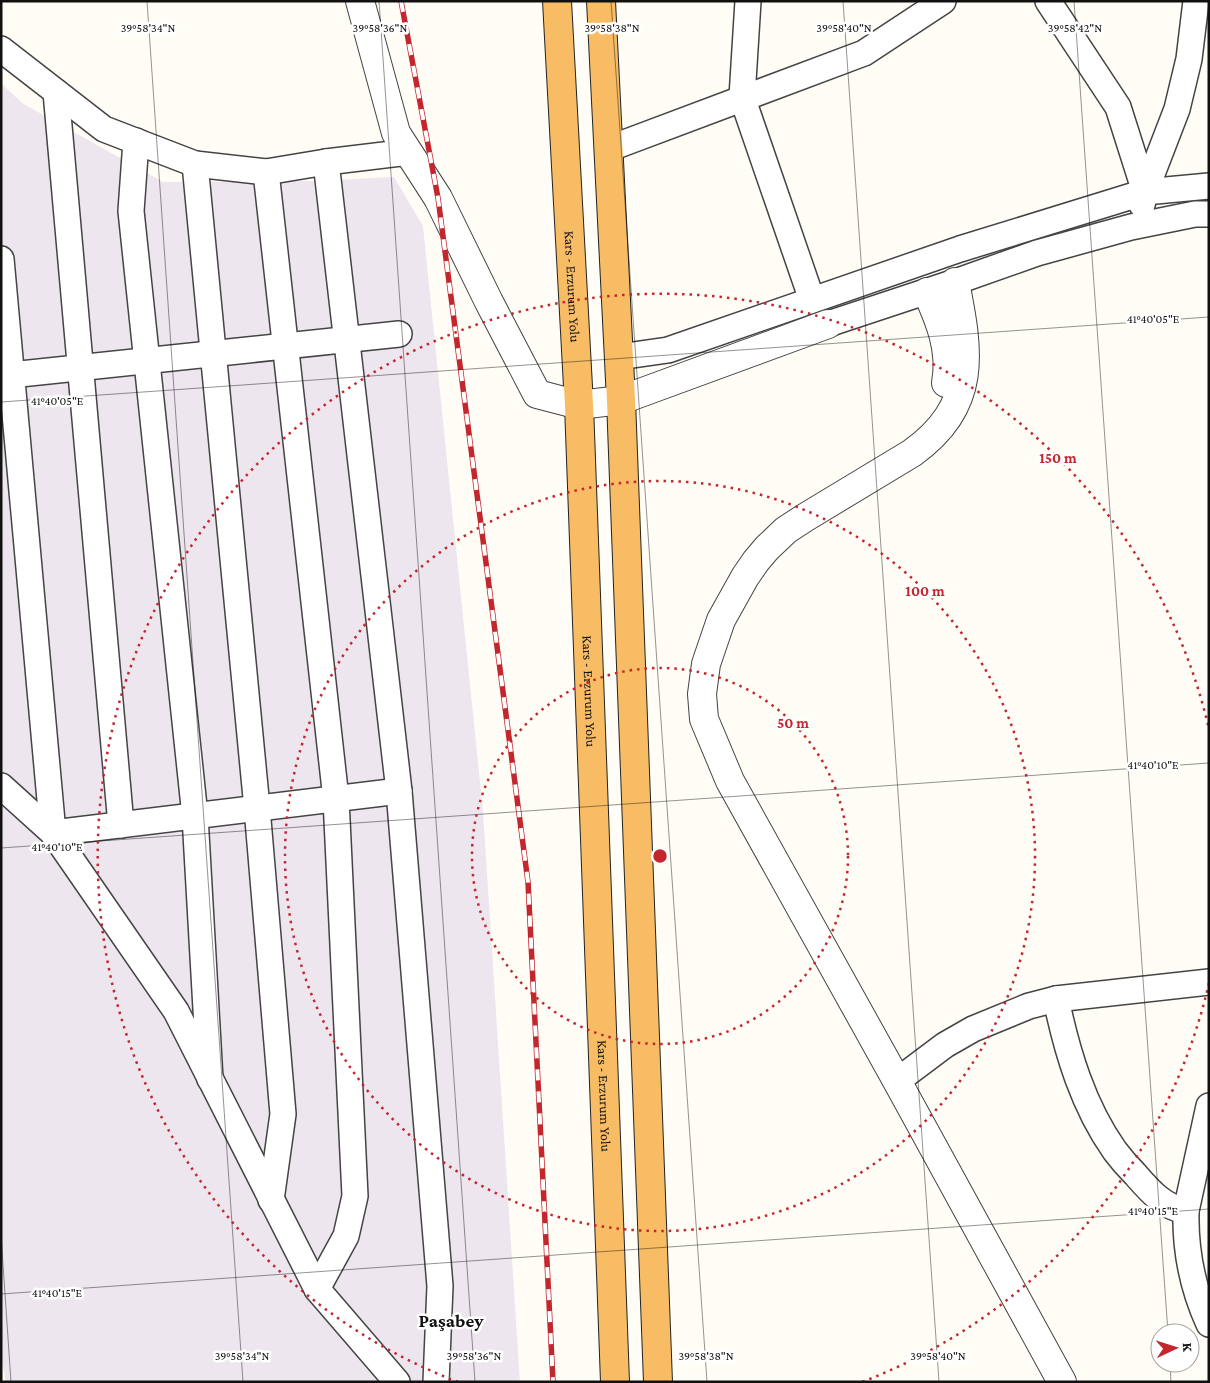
<svg xmlns="http://www.w3.org/2000/svg" width="1210" height="1383" font-family="'Crimson Pro',serif">
<style>
.industrial{fill:#eee6ef}
.lines{fill:none;stroke-linecap:round;stroke-linejoin:round}
.minor-casing{stroke:#444;stroke-width:28}
.tertiary-casing{stroke:#444;stroke-width:30}
.trunk-casing{stroke:#222;stroke-width:30}
.minor{stroke:#fff;stroke-width:25}
.tertiary{stroke:#fff;stroke-width:28}
.trunk{stroke:#f7bc64;stroke-width:28}
.rail-casing{stroke:#c4262e;stroke-width:5.5}
.rail{stroke:#fff;stroke-width:4;stroke-dasharray:11;stroke-linecap:butt}
.ticks{fill:none;stroke:#111;stroke-width:1;stroke-opacity:0.45}
.ring{fill:none;stroke:#c4262e;stroke-width:2.5;stroke-dasharray:2.5 5}
.labels{text-anchor:middle;dominant-baseline:central;stroke-width:5;stroke-linejoin:round;paint-order:stroke}
.street-label{font-size:14px;fill:#111;stroke:#fff}
.district-label{font-size:19px;font-weight:bold;fill:#111;stroke:#fff}
.ticks-label{font-size:12px;text-anchor:middle;fill:#111;stroke:#fff;stroke-width:5;stroke-linejoin:round;paint-order:stroke}
.centre{fill:#c4262e;stroke:#fff;stroke-width:2.5}
.ring-label{font-size:15px;text-anchor:middle;font-weight:bold;fill:#c4262e;stroke:#fff;stroke-width:5;stroke-linejoin:round;paint-order:stroke}
</style>
<rect width="100%" height="100%" fill="#fffdf5"/>
<!-- industrial -->
<path class="industrial" d="M1,83L22,103L163,182L313,181L394,177L423,226L483,811L520,1382H6L1,1357Z"/>
<g class="lines">
<!-- minor casing -->
<g class="minor-casing">
<g id="minor">
<path d="M748,1L742,97L812,300"/>
<path d="M1048,1L1118,107L1145,192"/>
<path d="M1,49L104,129L195,164L266,172L326,162L409,152"/>
<path d="M56,92L121,825"/>
<path d="M136,141L131,211L195,816L210,1079"/>
<path d="M608,149L864,53L943,1"/>
<path d="M326,162L399,791L440,1286L436,1382"/>
<path d="M195,164L257,808L283,1114L271,1200"/>
<path d="M266,172L336,799L355,1196L346,1236L317,1289"/>
<path d="M1142,205L1145,192L1177,109L1189,59L1196,1"/>
<path d="M1,259L53,833L399,791"/>
<path d="M828,324L955,282L1037,253L1131,227L1195,214H1209"/>
<path d="M619,357L668,350L960,249L1145,192L1209,186"/>
<path d="M1,376L399,334"/>
<path d="M1,786L53,833L176,1011L317,1289L397,1382"/>
<path d="M1056,999C1067,1052 1083,1106 1115,1151C1121,1159 1128,1167 1135,1174C1150,1191 1163,1207 1186,1211"/>
<path d="M897,1081L945,1045L973,1029L1029,1006L1056,999L1209,982"/>
<path d="M1209,1106L1186,1211C1185,1252 1192,1287 1209,1324"/>
</g>
</g>
<!-- tertiary casing -->
<g class="tertiary-casing">
<g id="tertiary">
<path d="M360,1L396,133L438,198L489,302L537,394L579,405L621,400L828,324"/>
<path d="M955,282C969,353 978,406 912,453L806,517L786,530L767,548L756,561L745,577L721,620L706,664L702,694L704,719L730,781L897,1081L1062,1382"/>
<path d="M927,292C940,321 952,350 946,383"/>
</g>
</g>
<!-- trunk casing -->
<g class="trunk-casing">
<g id="trunk">
<path id="s1" d="M557,1L579,405L615,1382"/>
<path d="M601,1L621,400L658,1382"/>
</g>
</g>
<!-- minor -->
<use href="#minor" class="minor"/>
<!-- tertiary -->
<use href="#tertiary" class="tertiary"/>
<!-- trunk -->
<use href="#trunk" class="trunk"/>
<!-- rail casing -->
<g class="rail-casing">
<path id="rail" d="M401,1L438,198L528,882L553,1382"/>
</g>
<!-- rail -->
<use href="#rail" class="rail"/>
</g>
<!-- ticks -->
<path class="ticks" d="M147,1L243,1382M379,1L475,1382M611,1L707,1382M843,1L939,1382M1074,1L1168,1333M1,402L1209,317M1,848L1209,763M1,1235L11,1382M1,1294L1209,1209M1170,1363L1171,1382"/>
<!-- distance rings -->
<g class="ring">
<circle cx="660" cy="856" r="188"/>
<circle cx="660" cy="856" r="375"/>
<path d="M1209 983A563 563 0 0 1 862 1382M458 1382A563 563 0 1 1 1209 729"/>
</g>
<g class="labels">
<!-- street labels -->
<g class="street-label">
<text stroke="none"><textPath href="#s1" startOffset="286">Kars - Erzurum Yolu</textPath></text>
<text stroke="none"><textPath href="#s1" startOffset="691">Kars - Erzurum Yolu</textPath></text>
<text stroke="none"><textPath href="#s1" startOffset="1096">Kars - Erzurum Yolu</textPath></text>
</g>
<!-- district labels -->
<g class="district-label">
<text x="451" y="1320">Paşabey</text>
</g>
</g>
<g class="ticks-label">
<text x="148" y="32">39°58'34"N</text>
<text x="380" y="32">39°58'36"N</text>
<text x="612" y="32">39°58'38"N</text>
<text x="844" y="32">39°58'40"N</text>
<text x="1075" y="32">39°58'42"N</text>
<text x="1153" y="323">41°40'05"E</text>
<text x="57" y="405">41°40'05"E</text>
<text x="1153" y="769">41°40'10"E</text>
<text x="57" y="851">41°40'10"E</text>
<text x="1153" y="1215">41°40'15"E</text>
<text x="57" y="1297">41°40'15"E</text>
<text x="242" y="1360">39°58'34"N</text>
<text x="474" y="1360">39°58'36"N</text>
<text x="706" y="1360">39°58'38"N</text>
<text x="938" y="1360">39°58'40"N</text>
</g>
<circle cx="660" cy="856" r="8" class="centre"/>
<g class="ring-label">
<text x="1058" y="463">150 m</text>
<text x="925" y="596">100 m</text>
<text x="793" y="728">50 m</text>
</g>
<!-- border -->
<rect width="1210" height="1383" fill="none" stroke="#111111" stroke-width="5"/>
<!-- north arrow -->
<g transform="translate(1175 1348) rotate(86)"><circle r="24" fill="#ffffff" stroke="#a0a0a0"/>
<path d="M0-4L9 19L0 12L-9 19Z" fill="#c4262e"/>
<text y="-8" font-size="14" font-weight="bold" text-anchor="middle" fill="#111111">K</text>
</g>
</svg>
